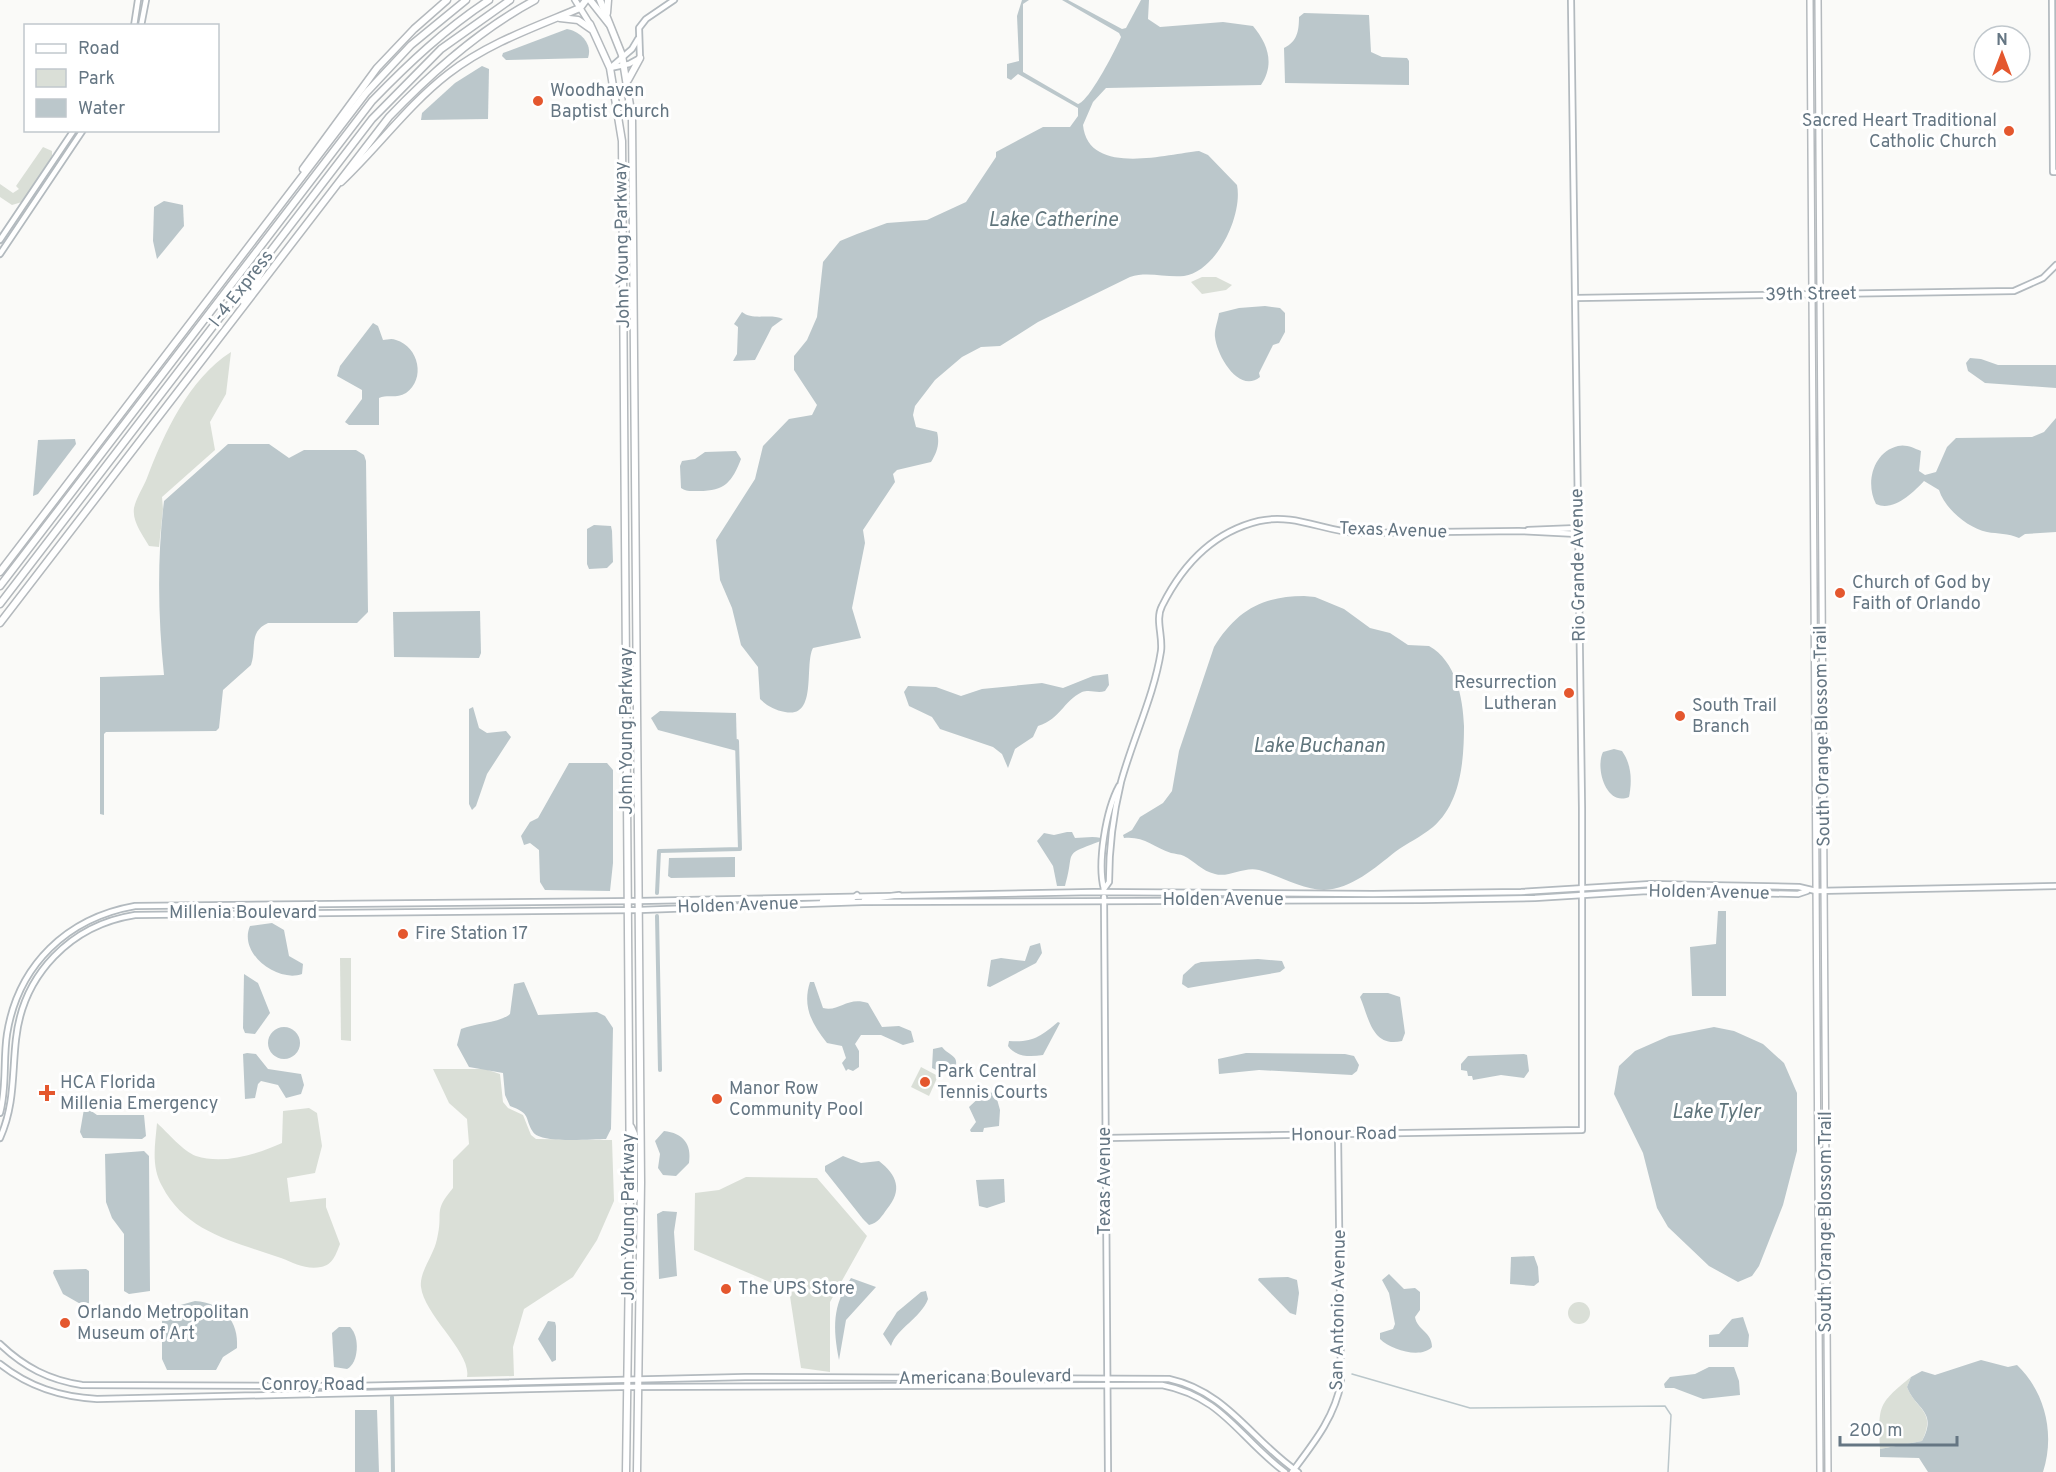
<svg xmlns="http://www.w3.org/2000/svg" width="2056" height="1472" font-family="Overpass,sans-serif">
<style>
.green{fill:#dadfd7}
.water{fill:#bbc7cb}
.lines{fill:none;stroke-linecap:round;stroke-linejoin:round}
.stream{stroke:#bbc7cb;stroke-width:1.5}
.canal{stroke:#bbc7cb;stroke-width:4}
.secondary-casing{stroke:#b3babf;stroke-width:8}
.primary-casing{stroke:#b5babe;stroke-width:8}
.highway-casing{stroke:#b4b9bd;stroke-width:9}
.secondary{stroke:#fff;stroke-width:4.5}
.primary{stroke:#fff;stroke-width:5}
.highway{stroke:#fff;stroke-width:6}
.poi-dot{fill:#e4572e;stroke:#fff;stroke-width:2}
.labels{text-anchor:middle;dominant-baseline:central;stroke-width:6;stroke-linejoin:round;paint-order:stroke}
.poi-label{font-size:18px;fill:#657683;stroke:#fff;text-anchor:start}
.street-label{font-size:18px;fill:#657683;stroke:#fff}
.water-label{font-size:20px;font-style:italic;fill:#60757c;stroke:#fff}
</style>
<rect width="100%" height="100%" fill="#fafaf8"/>
<!-- green -->
<g class="green">
<path d="M43,147L52,151V156L22,202L12,205L0,197V184L13,193L19,189L16,186Z"/>
<path d="M1202,277H1216L1232,285L1226,290L1202,294L1191,282Z"/>
<path d="M231,352L226,394L210,422L215,450L162,497L163,509L159,547L149,546C143,535 132,522 134,508C136,498 143,488 147,478C164,433 189,379 231,352Z"/>
<path d="M340,958H351V1041L341,1040Z"/>
<path d="M921,1067L938,1076L929,1096L911,1087Z"/>
<path d="M433,1069H485L500,1074L503,1102L508,1108L523,1115L531,1135L536,1139L612,1140L614,1201L597,1240L573,1277L524,1309L513,1347L514,1376L467,1377C472,1353 424,1315 421,1287C419,1272 434,1255 437,1239C444,1211 432,1213 453,1188V1160L469,1144L467,1119L449,1103Z"/>
<path d="M309,1108L317,1113L322,1146L315,1173L287,1178L290,1202L326,1198V1207L340,1244C336,1254 333,1265 321,1267C306,1270 294,1263 281,1258C236,1242 186,1233 162,1186C151,1166 155,1146 157,1123C168,1133 183,1151 196,1156C223,1165 258,1154 282,1143L283,1111Z"/>
<path d="M746,1177L817,1178L867,1236L830,1302V1372L801,1368L789,1290L694,1250L695,1193L719,1190Z"/>
<circle cx="1579" cy="1313" r="11"/>
<path d="M1911,1377L1907,1387C1916,1410 1937,1411 1922,1441L1880,1449C1879,1407 1876,1405 1911,1377Z"/>
</g>
<!-- water -->
<g class="water">
<path d="M1022,0H1029L1023,4V72L1078,104C1089,102 1116,49 1121,37L1119,33L1062,0H1068L1122,29L1126,28L1141,0H1149L1148,19L1160,27L1223,22L1253,26C1268,44 1275,64 1261,85L1106,88L1093,102L1083,125C1088,177 1167,154 1199,151L1208,155L1237,185C1243,215 1217,271 1184,276C1166,278 1148,271 1130,277L1038,322L1000,346L981,347L962,357L935,380L915,406L913,415L916,427L937,432C940,444 937,452 931,462L897,470L893,474L895,482L863,530L865,543L852,608L861,638L813,648C804,665 818,719 785,712C775,710 767,706 760,699L758,667L741,645L732,608L720,580L716,540L755,479L763,446L789,419L812,415L817,405L794,370V356L807,340L817,317L823,262L840,241L857,234L887,223L927,220L966,202L996,157V152L1043,127H1070L1078,116V108L1018,74L1011,80L1007,78V64L1019,61L1017,16Z"/>
<path d="M1304,13L1369,15L1371,52L1382,57L1407,58L1409,61V85L1285,83L1284,48C1297,42 1299,31 1299,17Z"/>
<path d="M567,29C580,31 593,44 588,58L506,60L502,56L503,53Z"/>
<path d="M482,66L489,69L488,119L421,120L422,113L455,83Z"/>
<path d="M164,201L183,205L184,226L157,259L153,241L154,207Z"/>
<path d="M1265,306L1280,308L1285,313V332L1279,343L1273,345L1259,373L1260,377C1239,394 1217,356 1215,337C1214,330 1218,321 1219,313L1239,308Z"/>
<path d="M742,312C753,321 770,313 783,319L772,327L755,360L733,361L737,354L738,327L734,324Z"/>
<path d="M373,323L378,326L383,340C387,340 391,338 396,340C419,347 426,379 406,393C396,399 388,394 379,398V425H349L345,422L362,399V390L337,376L340,366Z"/>
<path d="M1970,358L1981,359L1998,365H2056V388L1985,383L1968,371L1966,363Z"/>
<path d="M2056,418V532L2025,534L2019,538C2008,533 1998,534 1987,532C1968,528 1945,509 1939,490L1924,481C1913,493 1893,512 1876,504C1865,483 1873,452 1898,446C1906,444 1914,448 1921,451L1919,471L1925,475L1936,472L1947,447L1956,438L2032,437L2044,432Z"/>
<path d="M75,439L76,444L38,494L33,496L38,440Z"/>
<path d="M228,444H269L289,458L304,450H356L364,455L366,461L368,612L357,623H268C248,632 257,648 251,665L223,690L219,728L216,731L106,732L104,734V815L100,814V677L164,675C158,617 157,559 164,501Z"/>
<path d="M736,451L741,459C732,482 725,491 699,491C692,491 686,492 681,488L680,466L682,461L695,459L705,452Z"/>
<path d="M594,525L611,526L612,531L613,562L607,568L589,569L587,564V529Z"/>
<path d="M1304,596L1315,597L1344,609L1370,628L1390,633L1408,645L1429,646C1456,661 1463,698 1464,726C1464,760 1461,803 1433,827C1421,837 1407,843 1395,852C1375,868 1351,889 1324,890C1303,890 1279,876 1259,870C1244,866 1229,878 1215,874C1202,871 1194,861 1184,856C1180,854 1175,854 1171,853C1153,847 1144,836 1124,838L1123,835L1132,830L1140,817L1163,803L1172,791L1179,751L1214,647C1236,611 1262,596 1304,596Z"/>
<path d="M480,611L481,653L479,658L394,657L393,612Z"/>
<path d="M1108,674L1109,685L1105,691C1097,694 1091,689 1082,692C1062,702 1062,718 1038,726L1033,737L1015,749L1008,768L1002,754L993,747L940,729L932,717L909,706L904,692L908,686L936,687L961,696L982,689L1042,683L1063,688L1093,676Z"/>
<path d="M473,707L479,728L487,733L506,731L511,737L487,774L476,806L472,810L469,804V709Z"/>
<path d="M660,711L736,713L737,751L658,730L651,718Z"/>
<path d="M1614,749L1622,751C1632,765 1632,782 1629,797C1606,807 1595,768 1603,752Z"/>
<path d="M569,763H607L613,770V863L610,891L545,890L540,882L539,850L530,843L524,845L521,836L530,822L538,818Z"/>
<path d="M1067,832H1072L1075,838C1084,838 1092,836 1101,838V841C1060,856 1076,850 1065,886H1057L1053,866L1037,841L1044,833L1054,835Z"/>
<path d="M735,857V877L671,878L668,876L669,858Z"/>
<path d="M1718,911H1726V996H1692L1690,947L1716,944Z"/>
<path d="M272,923L284,930L289,956L303,964L302,974C277,983 238,953 250,926Z"/>
<path d="M1040,943L1042,953L1036,963L990,987L987,986L991,960L1001,958L1025,961L1030,946Z"/>
<path d="M1258,959L1282,961L1285,968L1280,972L1188,988L1182,984L1183,975L1195,964L1201,962Z"/>
<path d="M244,974L258,983L270,1013L255,1034L245,1033L243,1028Z"/>
<path d="M524,982L538,1015L597,1012L605,1016L613,1028L611,1129L606,1139C592,1139 541,1144 533,1132C524,1118 532,1114 510,1106L505,1095L503,1073L469,1067L457,1045L461,1029C475,1023 500,1023 510,1014L514,984Z"/>
<path d="M810,982H814L823,1008C840,1012 847,996 868,1003L882,1027L899,1026L911,1031L914,1042L903,1045L881,1035H861L855,1044L859,1051V1067L853,1071L848,1069L846,1071L842,1063L846,1058L842,1046L827,1043C812,1024 802,1007 810,982Z"/>
<path d="M1363,993H1388L1400,997L1405,1033L1402,1041C1372,1048 1369,1018 1360,997Z"/>
<path d="M1058,1022L1060,1023L1043,1055C1029,1057 1016,1057 1008,1046L1009,1041C1033,1043 1041,1036 1058,1022Z"/>
<circle cx="284" cy="1043" r="16"/>
<path d="M1714,1027L1734,1031L1763,1044L1784,1063L1797,1093V1151L1783,1205L1759,1266L1752,1276L1738,1282L1709,1266L1668,1227L1657,1208L1643,1153L1614,1094L1619,1066L1635,1051L1669,1036Z"/>
<path d="M942,1047C949,1056 960,1055 955,1069C944,1073 942,1073 932,1068L933,1049Z"/>
<path d="M247,1053L256,1054L268,1069L301,1074L304,1085L301,1094L286,1098L278,1085L261,1081L258,1084L255,1098L245,1099L243,1054Z"/>
<path d="M1246,1053L1345,1054L1354,1056L1359,1065L1357,1071L1352,1075L1259,1070L1219,1074L1218,1059Z"/>
<path d="M1524,1054L1527,1055L1529,1071L1524,1078L1501,1075L1473,1080L1472,1076H1468L1467,1071L1461,1070V1064L1468,1056Z"/>
<path d="M995,1092L1000,1110L999,1126L984,1128L983,1132H971L970,1130L976,1122L969,1107L983,1094Z"/>
<path d="M87,1108L97,1115H144L146,1136L142,1139L83,1138L80,1132L84,1109Z"/>
<path d="M664,1131C683,1133 692,1144 689,1163L676,1176L663,1175L658,1168L660,1154L655,1141Z"/>
<path d="M144,1151L149,1156L150,1291L129,1294L124,1291V1234L112,1218L106,1202L105,1154Z"/>
<path d="M843,1156L861,1163L879,1161C897,1175 903,1190 887,1209C882,1216 878,1223 869,1225L863,1219L825,1171V1166Z"/>
<path d="M1004,1179L1005,1202L987,1208L979,1206L976,1180Z"/>
<path d="M663,1211L677,1212L674,1232L677,1276L659,1279L657,1214Z"/>
<path d="M1534,1256L1538,1267L1539,1282L1534,1286L1510,1284L1511,1257Z"/>
<path d="M86,1269L89,1271V1303L84,1306L63,1294L53,1273L54,1270Z"/>
<path d="M1389,1274L1404,1289L1415,1288L1420,1292V1310L1415,1317C1417,1330 1432,1332 1432,1347C1421,1359 1391,1350 1380,1339V1333L1393,1329L1395,1324L1389,1293L1382,1280Z"/>
<path d="M1288,1277L1297,1280L1299,1293L1296,1315L1290,1313L1258,1280L1259,1278Z"/>
<path d="M851,1278L876,1287L846,1320L839,1360C833,1328 832,1306 851,1278Z"/>
<path d="M926,1291L928,1299C921,1318 897,1328 891,1346L883,1334L897,1312L921,1292Z"/>
<path d="M195,1301C223,1303 239,1321 237,1348L223,1357L216,1370H167L162,1359V1321L175,1316L177,1306Z"/>
<path d="M1743,1317L1749,1335L1748,1347H1709V1335L1719,1334L1732,1319Z"/>
<path d="M548,1321L555,1322L556,1326V1360L552,1362L538,1339Z"/>
<path d="M339,1327H350C360,1336 359,1363 347,1369L334,1367L332,1333Z"/>
<path d="M1981,1360L2008,1367L2017,1365C2046,1393 2055,1435 2043,1472H1928L1919,1458L1880,1457V1449L1922,1441C1938,1411 1916,1410 1907,1387L1911,1377L1922,1371L1935,1375Z"/>
<path d="M1709,1367H1734L1739,1381L1740,1395L1703,1399L1674,1388H1665L1664,1384L1670,1377L1695,1374Z"/>
<path d="M355,1410H377L379,1472H355Z"/>
</g>
<g class="lines">
<!-- stream -->
<path class="stream" d="M1352,1374L1470,1408L1665,1406L1671,1415L1668,1472"/>
<!-- canal -->
<g class="canal">
<path d="M657,893L659,851L740,849L737,741"/>
<path d="M657,916L660,1070"/>
<path d="M392,1397L393,1472"/>
</g>
<!-- secondary casing -->
<g class="secondary-casing">
<g id="secondary">
<path d="M2052,0L2053,172H2056"/>
<path d="M134,26L138,0"/>
<path d="M141,26L146,0"/>
<path d="M610,68L629,64L640,58L639,28L646,19L674,0"/>
<path d="M610,68L632,49L638,39"/>
<path d="M0,240L74,130"/>
<path d="M0,254L83,130"/>
<path d="M1576,298L2014,291L2043,278L2056,265"/>
<path d="M1528,530L1578,528"/>
<path d="M1104,889L1109,882C1109,848 1113,815 1121,782C1133,738 1154,696 1161,651C1163,636 1155,619 1162,606C1182,566 1213,532 1259,521C1294,513 1323,531 1357,533L1519,531L1578,534"/>
<path d="M1104,889C1097,863 1106,810 1119,786"/>
<path d="M1104,897L1108,1472"/>
<path d="M864,900L899,895"/>
<path d="M822,901L852,899L857,895"/>
<path d="M0,1113C7,1087 3,1060 7,1034C18,965 67,918 135,906L639,901L1094,892L1373,894L1521,892L1651,884L1799,887L1816,891L2056,886"/>
<path d="M0,1138C15,1105 12,1073 16,1039C23,974 71,925 135,915L639,910L862,902L1422,900L1535,898L1647,891L1798,894L1807,891"/>
<path d="M1106,1138L1582,1130V808L1571,0"/>
<path d="M0,1344C24,1367 49,1380 82,1385L352,1386L745,1377L1169,1379C1228,1392 1251,1440 1298,1472"/>
<path d="M0,1364C29,1387 60,1397 97,1399L620,1387L1162,1385C1223,1397 1239,1438 1285,1472"/>
<path d="M1292,1472C1313,1444 1335,1417 1341,1382L1338,1135"/>
</g>
</g>
<!-- primary casing -->
<g class="primary-casing">
<g id="primary">
<path d="M575,0L590,24"/>
<path d="M1810,0L1820,1472"/>
<path d="M1818,0L1828,1472"/>
</g>
</g>
<!-- highway casing -->
<g class="highway-casing">
<g id="highway">
<path d="M590,0L609,24"/>
<path d="M600,0L622,55L632,118L641,1182L637,1472"/>
<path d="M607,13L608,0"/>
<path d="M560,18L578,20L591,29"/>
<path d="M590,24L610,68L622,141L630,1194L626,1472"/>
<path d="M628,80L640,58"/>
<path d="M303,169L377,68L414,29L447,0"/>
<path d="M341,182C378,147 408,105 448,74C488,43 535,27 580,8L586,0"/>
<path d="M244,302L269,259"/>
<path d="M0,572L366,93L411,45L466,0"/>
<path d="M0,586L372,101C409,63 445,29 489,0"/>
<path d="M0,604L372,119L441,49L510,0"/>
<path d="M0,623L389,117C432,72 479,30 535,0"/>
<path d="M631,1127L634,1134V1193L640,1198"/>
</g>
</g>
<!-- secondary -->
<use href="#secondary" class="secondary"/>
<!-- primary -->
<use href="#primary" class="primary"/>
<!-- highway -->
<use href="#highway" class="highway"/>
</g>
<!-- markers -->
<g class="poi-dot">
<circle cx="538" cy="101" r="6"/>
<circle cx="2009" cy="131" r="6"/>
<circle cx="1840" cy="593" r="6"/>
<circle cx="1569" cy="693" r="6"/>
<circle cx="1680" cy="716" r="6"/>
<circle cx="403" cy="934" r="6"/>
<circle cx="925" cy="1082" r="6"/>
<path d="M44 1084h6v6h6v6h-6v6h-6v-6h-6v-6h6z"/>
<circle cx="717" cy="1099" r="6"/>
<circle cx="726" cy="1289" r="6"/>
<circle cx="65" cy="1323" r="6"/>
</g>
<g class="labels">
<!-- poi labels -->
<g class="poi-label">
<text x="550" y="91">Woodhaven<tspan x="550" dy="21">Baptist Church</tspan></text>
<text x="1997" y="121" text-anchor="end">Sacred Heart Traditional<tspan x="1997" dy="21">Catholic Church</tspan></text>
<text x="1852" y="583">Church of God by<tspan x="1852" dy="21">Faith of Orlando</tspan></text>
<text x="1557" y="683" text-anchor="end">Resurrection<tspan x="1557" dy="21">Lutheran</tspan></text>
<text x="1692" y="706">South Trail<tspan x="1692" dy="21">Branch</tspan></text>
<text x="415" y="934">Fire Station 17</text>
<text x="937" y="1072">Park Central<tspan x="937" dy="21">Tennis Courts</tspan></text>
<text x="60" y="1083">HCA Florida<tspan x="60" dy="21">Millenia Emergency</tspan></text>
<text x="729" y="1089">Manor Row<tspan x="729" dy="21">Community Pool</tspan></text>
<text x="738" y="1289">The UPS Store</text>
<text x="77" y="1313">Orlando Metropolitan<tspan x="77" dy="21">Museum of Art</tspan></text>
</g>
<!-- street labels -->
<g class="street-label">
<text transform="translate(623 245) rotate(-91)">John Young Parkway</text>
<text transform="translate(242 289) rotate(-52)">I-4 Express</text>
<text transform="translate(1811 295) rotate(-1)">39th Street</text>
<text transform="translate(1393 531) rotate(2)">Texas Avenue</text>
<text transform="translate(1579 565) rotate(-91)">Rio Grande Avenue</text>
<text transform="translate(627 731) rotate(-90)">John Young Parkway</text>
<text transform="translate(1823 736) rotate(-91)">South Orange Blossom Trail</text>
<text transform="translate(1709 893) rotate(1)">Holden Avenue</text>
<text x="1223" y="900">Holden Avenue</text>
<text transform="translate(738 906) rotate(-2)">Holden Avenue</text>
<text x="243" y="913">Millenia Boulevard</text>
<text transform="translate(1344 1135) rotate(-1)">Honour Road</text>
<text transform="translate(1105 1181) rotate(-90)">Texas Avenue</text>
<text transform="translate(629 1217) rotate(-90)">John Young Parkway</text>
<text transform="translate(1826 1222) rotate(-90)">South Orange Blossom Trail</text>
<text transform="translate(1339 1310) rotate(-89)">San Antonio Avenue</text>
<text transform="translate(985 1378) rotate(-1)">Americana Boulevard</text>
<text x="313" y="1385">Conroy Road</text>
</g>
<!-- water labels -->
<g class="water-label">
<text x="1053" y="221">Lake Catherine</text>
<text x="1319" y="747">Lake Buchanan</text>
<text x="1716" y="1113">Lake Tyler</text>
</g>
</g>
<!-- legend -->
<rect x="24" y="24" width="195" height="108" fill="#ffffff" stroke="#c1c8cd" stroke-width="1.5"/>
<rect x="36" y="44" width="30" height="9" fill="#ffffff" stroke="#c1c8cd" stroke-width="1.5"/>
<text x="78" y="54" font-size="18" fill="#657683">Road</text>
<rect x="36" y="69" width="30" height="18" fill="#dadfd7" stroke="#c1c8cd" stroke-width="1.5"/>
<text x="78" y="84" font-size="18" fill="#657683">Park</text>
<rect x="36" y="99" width="30" height="18" fill="#bbc7cb" stroke="#c1c8cd" stroke-width="1.5"/>
<text x="78" y="114" font-size="18" fill="#657683">Water</text>
<!-- north arrow -->
<g transform="translate(2002 54)"><circle r="28" fill="#ffffff" stroke="#c1c8cd" stroke-width="1.5"/>
<path d="M0-4.5L10 22L0 15L-10 22Z" fill="#e4572e"/>
<text y="-9" font-size="16" font-weight="bold" text-anchor="middle" fill="#657683">N</text>
</g>
<!-- scale -->
<path d="M1840 1436v9h117v-9" fill="none" stroke="#657683" stroke-width="3"/>
<text x="1849" y="1436" font-size="18" fill="#657683" stroke="#ffffff" stroke-width="4.5" paint-order="stroke">200 m</text>
</svg>
